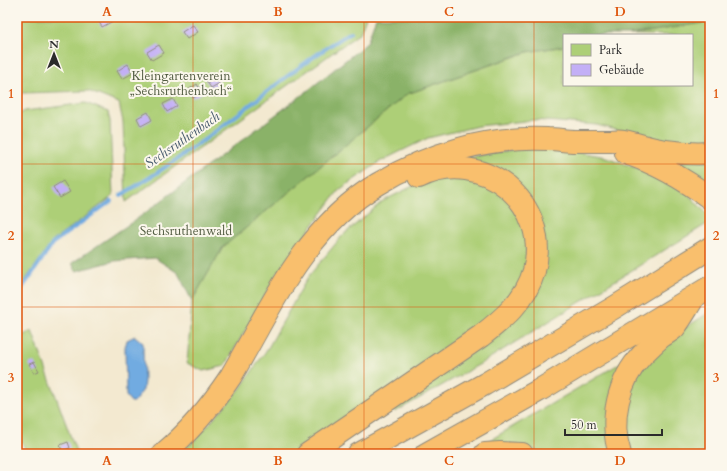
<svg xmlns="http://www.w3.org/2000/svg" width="727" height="471" font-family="Cardo,serif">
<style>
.green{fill:#adcf77;stroke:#6c7d51}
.forest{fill:#8ab268;stroke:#5a6e4a}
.water{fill:#71abe1;stroke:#4e6b86}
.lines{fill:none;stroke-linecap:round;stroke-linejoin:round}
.stream{stroke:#71abe1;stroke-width:4}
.building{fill:#c3aff6}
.motorway-casing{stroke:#8f8a7e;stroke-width:24}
.motorway{stroke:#f9bf6d;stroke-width:22}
.grid{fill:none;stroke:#df570e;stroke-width:1;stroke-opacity:0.55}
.labels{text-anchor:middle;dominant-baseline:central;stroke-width:4;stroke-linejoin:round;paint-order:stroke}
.park-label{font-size:13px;fill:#525c42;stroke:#fbf7ec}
.water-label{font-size:14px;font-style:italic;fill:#44586b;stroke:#fbf7ec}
.neatline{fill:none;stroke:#df570e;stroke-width:1.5}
.grid-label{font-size:13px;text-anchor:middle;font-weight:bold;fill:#df570e}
</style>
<rect width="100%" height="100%" fill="#fbf7ec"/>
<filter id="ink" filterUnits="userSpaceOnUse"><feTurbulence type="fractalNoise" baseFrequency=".025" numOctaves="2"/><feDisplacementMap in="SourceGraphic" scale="8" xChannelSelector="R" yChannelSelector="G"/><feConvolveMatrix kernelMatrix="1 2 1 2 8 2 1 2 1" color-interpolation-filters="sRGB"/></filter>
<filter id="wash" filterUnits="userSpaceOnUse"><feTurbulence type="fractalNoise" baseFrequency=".012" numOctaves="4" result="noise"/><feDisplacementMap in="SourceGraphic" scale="16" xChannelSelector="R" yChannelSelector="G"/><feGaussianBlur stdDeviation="0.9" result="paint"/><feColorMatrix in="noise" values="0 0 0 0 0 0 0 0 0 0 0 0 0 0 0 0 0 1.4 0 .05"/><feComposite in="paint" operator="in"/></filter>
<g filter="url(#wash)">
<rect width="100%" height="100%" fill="#f3e9d0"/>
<!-- green -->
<g class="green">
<path d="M17,17H366L360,33L126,202L123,122L119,103L88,91L22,93L17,92Z"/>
<path d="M710,20V143H669L597,125L534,120L478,126L428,138L381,161L339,190L278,272L225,366L203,371L187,363L192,301L223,247L407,94L527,52L564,46V85H692V35H629L702,23Z"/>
<path d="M86,103L108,112L110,121L113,196L53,241L17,292V115L25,111Z"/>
<path d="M523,148L566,150L606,157L650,173L687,193L710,217V222L480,364L395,412L391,406L517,313L538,218L457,159Z"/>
<path d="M659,155L710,159V185L699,176Z"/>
<path d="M453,175L482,179L505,193L522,217L529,269L495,317L294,454H178L195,440L240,389L268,348L308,277L342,236L383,201L421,182Z"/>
<path d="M710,312V454H627L622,426L634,375L683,329Z"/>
<path d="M32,331L77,454H28L17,433V338Z"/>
<path d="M629,358L615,454H550C527,447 504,447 480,446Z"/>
</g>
<!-- forest -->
<path class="forest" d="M376,17H710V20L702,23L629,35H564V46L527,52L407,94L223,247L192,301L178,273L155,258L114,261L76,271L72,263L141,216L306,92L367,43Z"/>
<!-- water -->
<path class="water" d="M135,336L143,343L144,381L143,390L134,402H131L126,396L125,347L127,340Z"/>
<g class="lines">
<!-- stream -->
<g class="stream">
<path d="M121,195C145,181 168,166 190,150C244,112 294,67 351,32"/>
<path d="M17,296L53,243L111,201"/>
</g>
</g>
<g id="blocks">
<!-- building -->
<g class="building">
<path d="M100,17H110L113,21L102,27L97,19Z"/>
<path d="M193,25L198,32L187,39L182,32Z"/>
<path d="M159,45L164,53L152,60L147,52Z"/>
<path d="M128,64L133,73L122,79L117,71Z"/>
<path d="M214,74L220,83L211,88L205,79Z"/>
<path d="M197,84L202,93L193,98L188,90Z"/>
<path d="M173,99L177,106L167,112L163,104Z"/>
<path d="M148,112L152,120L141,126L137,118Z"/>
<path d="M63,181L70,192L60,198L53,187Z"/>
<path d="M34,362L39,371L34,373L29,364Z"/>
<path d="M68,442L70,448L62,451L60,445Z"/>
</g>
</g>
</g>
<g filter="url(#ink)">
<use href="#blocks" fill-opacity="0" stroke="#8f8a7e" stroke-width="1"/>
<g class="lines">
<!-- motorway casing -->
<g class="motorway-casing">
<g id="motorway">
<path d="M626,153C656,163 684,179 710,198"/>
<path d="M163,454C191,431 211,406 231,376C254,337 274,295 300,259C321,230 347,202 378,184C429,153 489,136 548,139C557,139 566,141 575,141C586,141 598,141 609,141C613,141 619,140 624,141C638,144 651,149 665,151C680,153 695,154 710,153"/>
<path d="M308,454L481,336C503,319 526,300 534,271C552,203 482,146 419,177"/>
<path d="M359,454L485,384L615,307L710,248"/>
<path d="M426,454L538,391L710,287"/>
<path d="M485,454L500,453L522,454"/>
<path d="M620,454C609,420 618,380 643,354C649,348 655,342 661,337C665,334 670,332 674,328C680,321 686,310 691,302"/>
</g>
</g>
<!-- motorway -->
<use href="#motorway" class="motorway"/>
</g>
</g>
<!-- grid -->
<path class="grid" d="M193,17V454M364,17V454M534,17V454M17,164H710M17,307H710"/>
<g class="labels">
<!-- park labels -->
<g class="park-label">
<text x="181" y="76">Kleingartenverein<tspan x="181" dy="15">„Sechsruthenbach“</tspan></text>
<text x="186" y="231">Sechsruthenwald</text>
</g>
<!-- water labels -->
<g class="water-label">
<text transform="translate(182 140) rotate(-35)">Sechsruthenbach</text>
</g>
</g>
<!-- margin -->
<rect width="727" height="471" fill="none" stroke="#fbf7ec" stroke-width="44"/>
<!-- legend -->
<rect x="563" y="34" width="130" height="52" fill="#fbf7ec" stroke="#a8a59f"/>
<rect x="571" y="44" width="20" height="12" fill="#adcf77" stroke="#a8a59f"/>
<text x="599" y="54" font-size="12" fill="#2b2b2b">Park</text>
<rect x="571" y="64" width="20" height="12" fill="#c3aff6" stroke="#a8a59f"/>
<text x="599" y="74" font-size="12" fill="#2b2b2b">Gebäude</text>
<!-- north arrow -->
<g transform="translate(54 54)" stroke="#fbf7ec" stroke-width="3" paint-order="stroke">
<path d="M0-3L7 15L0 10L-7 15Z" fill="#2b2b2b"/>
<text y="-6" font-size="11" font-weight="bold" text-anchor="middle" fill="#2b2b2b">N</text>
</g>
<!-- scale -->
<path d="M565 429v6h97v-6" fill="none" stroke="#2b2b2b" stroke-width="2"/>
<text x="571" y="429" font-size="12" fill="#2b2b2b" stroke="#fbf7ec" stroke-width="3" paint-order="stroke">50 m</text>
<rect x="22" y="22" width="683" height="427" class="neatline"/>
<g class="grid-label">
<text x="107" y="16">A</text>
<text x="278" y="16">B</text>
<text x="449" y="16">C</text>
<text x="620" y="16">D</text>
<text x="11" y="98">1</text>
<text x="716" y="98">1</text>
<text x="11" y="240">2</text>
<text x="716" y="240">2</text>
<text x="11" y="382">3</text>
<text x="716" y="382">3</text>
<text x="107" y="465">A</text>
<text x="278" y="465">B</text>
<text x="449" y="465">C</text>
<text x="620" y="465">D</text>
</g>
</svg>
